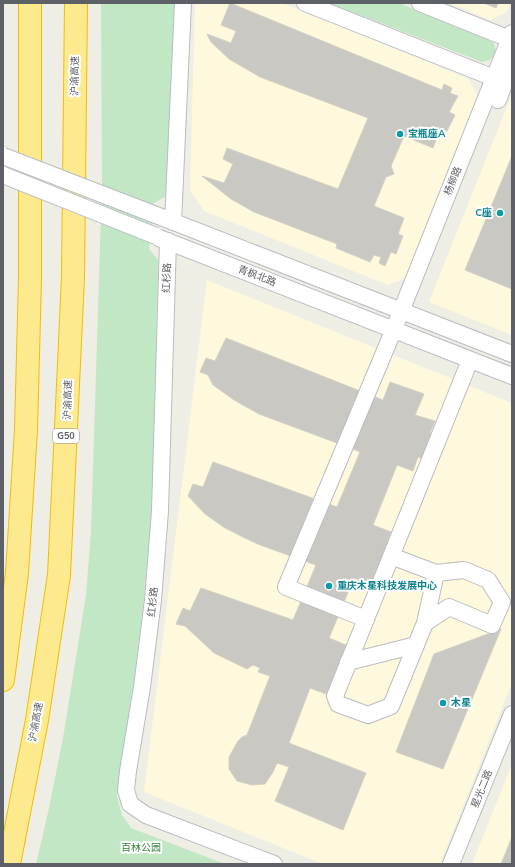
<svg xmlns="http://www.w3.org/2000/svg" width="515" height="867" font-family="'Nunito Sans','Noto Sans SC',sans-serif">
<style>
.commercial{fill:#fef9dc}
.green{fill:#c2e7c5}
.building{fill:#cac8c3;stroke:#d4d0c4}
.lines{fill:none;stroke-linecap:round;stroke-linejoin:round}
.minor-casing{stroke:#babcc1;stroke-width:18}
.highway-casing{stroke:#f4bc01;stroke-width:24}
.minor{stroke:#fff;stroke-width:16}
.highway{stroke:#fdea8f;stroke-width:22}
.minor-bridge-casing{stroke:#babcc1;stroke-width:18;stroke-linecap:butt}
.minor-bridge{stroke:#fff;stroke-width:16}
.culture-dot{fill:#0f9aa8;stroke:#fff;stroke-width:1.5}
.labels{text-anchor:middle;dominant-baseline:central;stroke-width:4;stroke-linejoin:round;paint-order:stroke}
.shield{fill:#fff;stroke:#8e9094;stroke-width:1}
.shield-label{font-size:9px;font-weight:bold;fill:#5d6066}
.street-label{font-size:10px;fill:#5d6066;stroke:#fff}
.culture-label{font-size:10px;font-weight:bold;fill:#0d838f;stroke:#fff;text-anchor:start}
.park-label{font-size:10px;fill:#358540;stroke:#fff}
</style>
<rect width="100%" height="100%" fill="#efeee5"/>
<!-- commercial -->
<g class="commercial">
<path d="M195,3H282L469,79L477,96L406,278L388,285L204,211L190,190Z"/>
<path d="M448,3H510L507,12L491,20Z"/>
<path d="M512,94V335L429,302Z"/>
<path d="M207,280L512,403V683L440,864H323L144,792Z"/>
<path d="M512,764V864H472Z"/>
</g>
<!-- green -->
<g class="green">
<path d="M101,3H177L168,195L154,203L149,249L158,260L153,510L144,599L133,688L117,797L122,815L131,828L225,864H36L49,808L63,738L86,595L91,531L102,183Z"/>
<path d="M329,3H399L491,40C500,50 496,60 482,62Z"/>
</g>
<!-- building -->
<g class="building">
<path d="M230,3L442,90L444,84L452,88L450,93L458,96L449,112L455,115L447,131L440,129L433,148L404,136L391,166L394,174L386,177L374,206L404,218L398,234L403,236L396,254L391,252L385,266L379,263L381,257L374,255L370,262L336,248L337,244L254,212L231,199L202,176L224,183L233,164L223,159L227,148L338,189L368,118L260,77L229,59L211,42L207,34L231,43L236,31L221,25Z"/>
<path d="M484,3H498L496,8Z"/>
<path d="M512,156V289L465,270Z"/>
<path d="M226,338L383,400L390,382L424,394L415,415L435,421L430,433L434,435L423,459L418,457L413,471L397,465L373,525L391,532L387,542L392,544L380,570H376L370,584L354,578L329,638L348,646L336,682L332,680L326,694L310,688L289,743L366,773L343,830L275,801L289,767L277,763L273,772L265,784L252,785L237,781L229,769V757L238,741L242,737L247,735L270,676L258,672L260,668L253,665L247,669L214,653L185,626L176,624L183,608L190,611L201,588L293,620L316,565L260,545L247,539L225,528L205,514L188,496L193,484L203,487L213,462L337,507L360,452L348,447L340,439L337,443L259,414L234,400L213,385L208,375L200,372L206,358L215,361Z"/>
<path d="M501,629L443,769L396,752L434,654Z"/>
<path d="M512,837V864H501Z"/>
</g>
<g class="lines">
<!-- minor casing -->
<g class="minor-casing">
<g id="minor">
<path d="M305,3L504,82"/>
<path d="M420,3L512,40"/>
<path d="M498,100L512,64"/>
<path d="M156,215L512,354"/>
<path d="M173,222L183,3"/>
<path d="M159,238L512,376"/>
<path d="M168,241L160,511L153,600L142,687L128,771L126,790L130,804L146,815L274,864"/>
<path d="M391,556L436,573L425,623L391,706L368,715L338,704L335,696L470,360"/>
<path d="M366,619L286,587L394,329L512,33"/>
<path d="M425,623L449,607L492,625L502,602L488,580L464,570L436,573"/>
<path d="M348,662L416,645"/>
<path d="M451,864L512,714"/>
</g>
</g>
<!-- highway casing -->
<g class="highway-casing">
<g id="highway">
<path d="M3,680L17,573L26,430L30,278V3"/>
<path d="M9,864L37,720L59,575L66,428L73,277L76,3"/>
</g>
</g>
<!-- minor -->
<use href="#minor" class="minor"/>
<!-- highway -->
<use href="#highway" class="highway"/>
<!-- minor-bridge casing -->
<g class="minor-bridge-casing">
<g id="minor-bridge">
<path d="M3,156L156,215"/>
<path d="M3,175L156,236"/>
</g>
</g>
<!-- minor-bridge -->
<use href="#minor-bridge" class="minor-bridge"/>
</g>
<!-- markers -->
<g class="culture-dot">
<circle cx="400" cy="134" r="4"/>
<circle cx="500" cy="213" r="4"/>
<circle cx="329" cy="586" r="4"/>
<circle cx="443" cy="703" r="4"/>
</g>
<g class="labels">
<!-- shield labels -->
<rect class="shield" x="53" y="429" width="26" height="14" rx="3"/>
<g class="shield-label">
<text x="66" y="436">G50</text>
</g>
<!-- street labels -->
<g class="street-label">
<text transform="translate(75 76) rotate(-89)">沪渝高速</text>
<text transform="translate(453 181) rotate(-68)">杨柳路</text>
<text transform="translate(257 276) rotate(21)">青枫北路</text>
<text transform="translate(167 278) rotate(-88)">红杉路</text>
<text transform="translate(68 400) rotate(-88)">沪渝高速</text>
<text transform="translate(153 602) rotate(-84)">红杉路</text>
<text transform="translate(36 722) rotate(-80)">沪渝高速</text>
<text transform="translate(482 789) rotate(-68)">星光二路</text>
</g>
<!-- culture labels -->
<g class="culture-label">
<text x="408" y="134">宝瓶座A</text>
<text x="492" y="213" text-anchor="end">C座</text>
<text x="337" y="586">重庆木星科技发展中心</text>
<text x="451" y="703">木星</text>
</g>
<!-- park labels -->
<g class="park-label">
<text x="141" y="848">百林公园</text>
</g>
</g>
<!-- border -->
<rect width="515" height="867" fill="none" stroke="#5d6066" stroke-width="8"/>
</svg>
